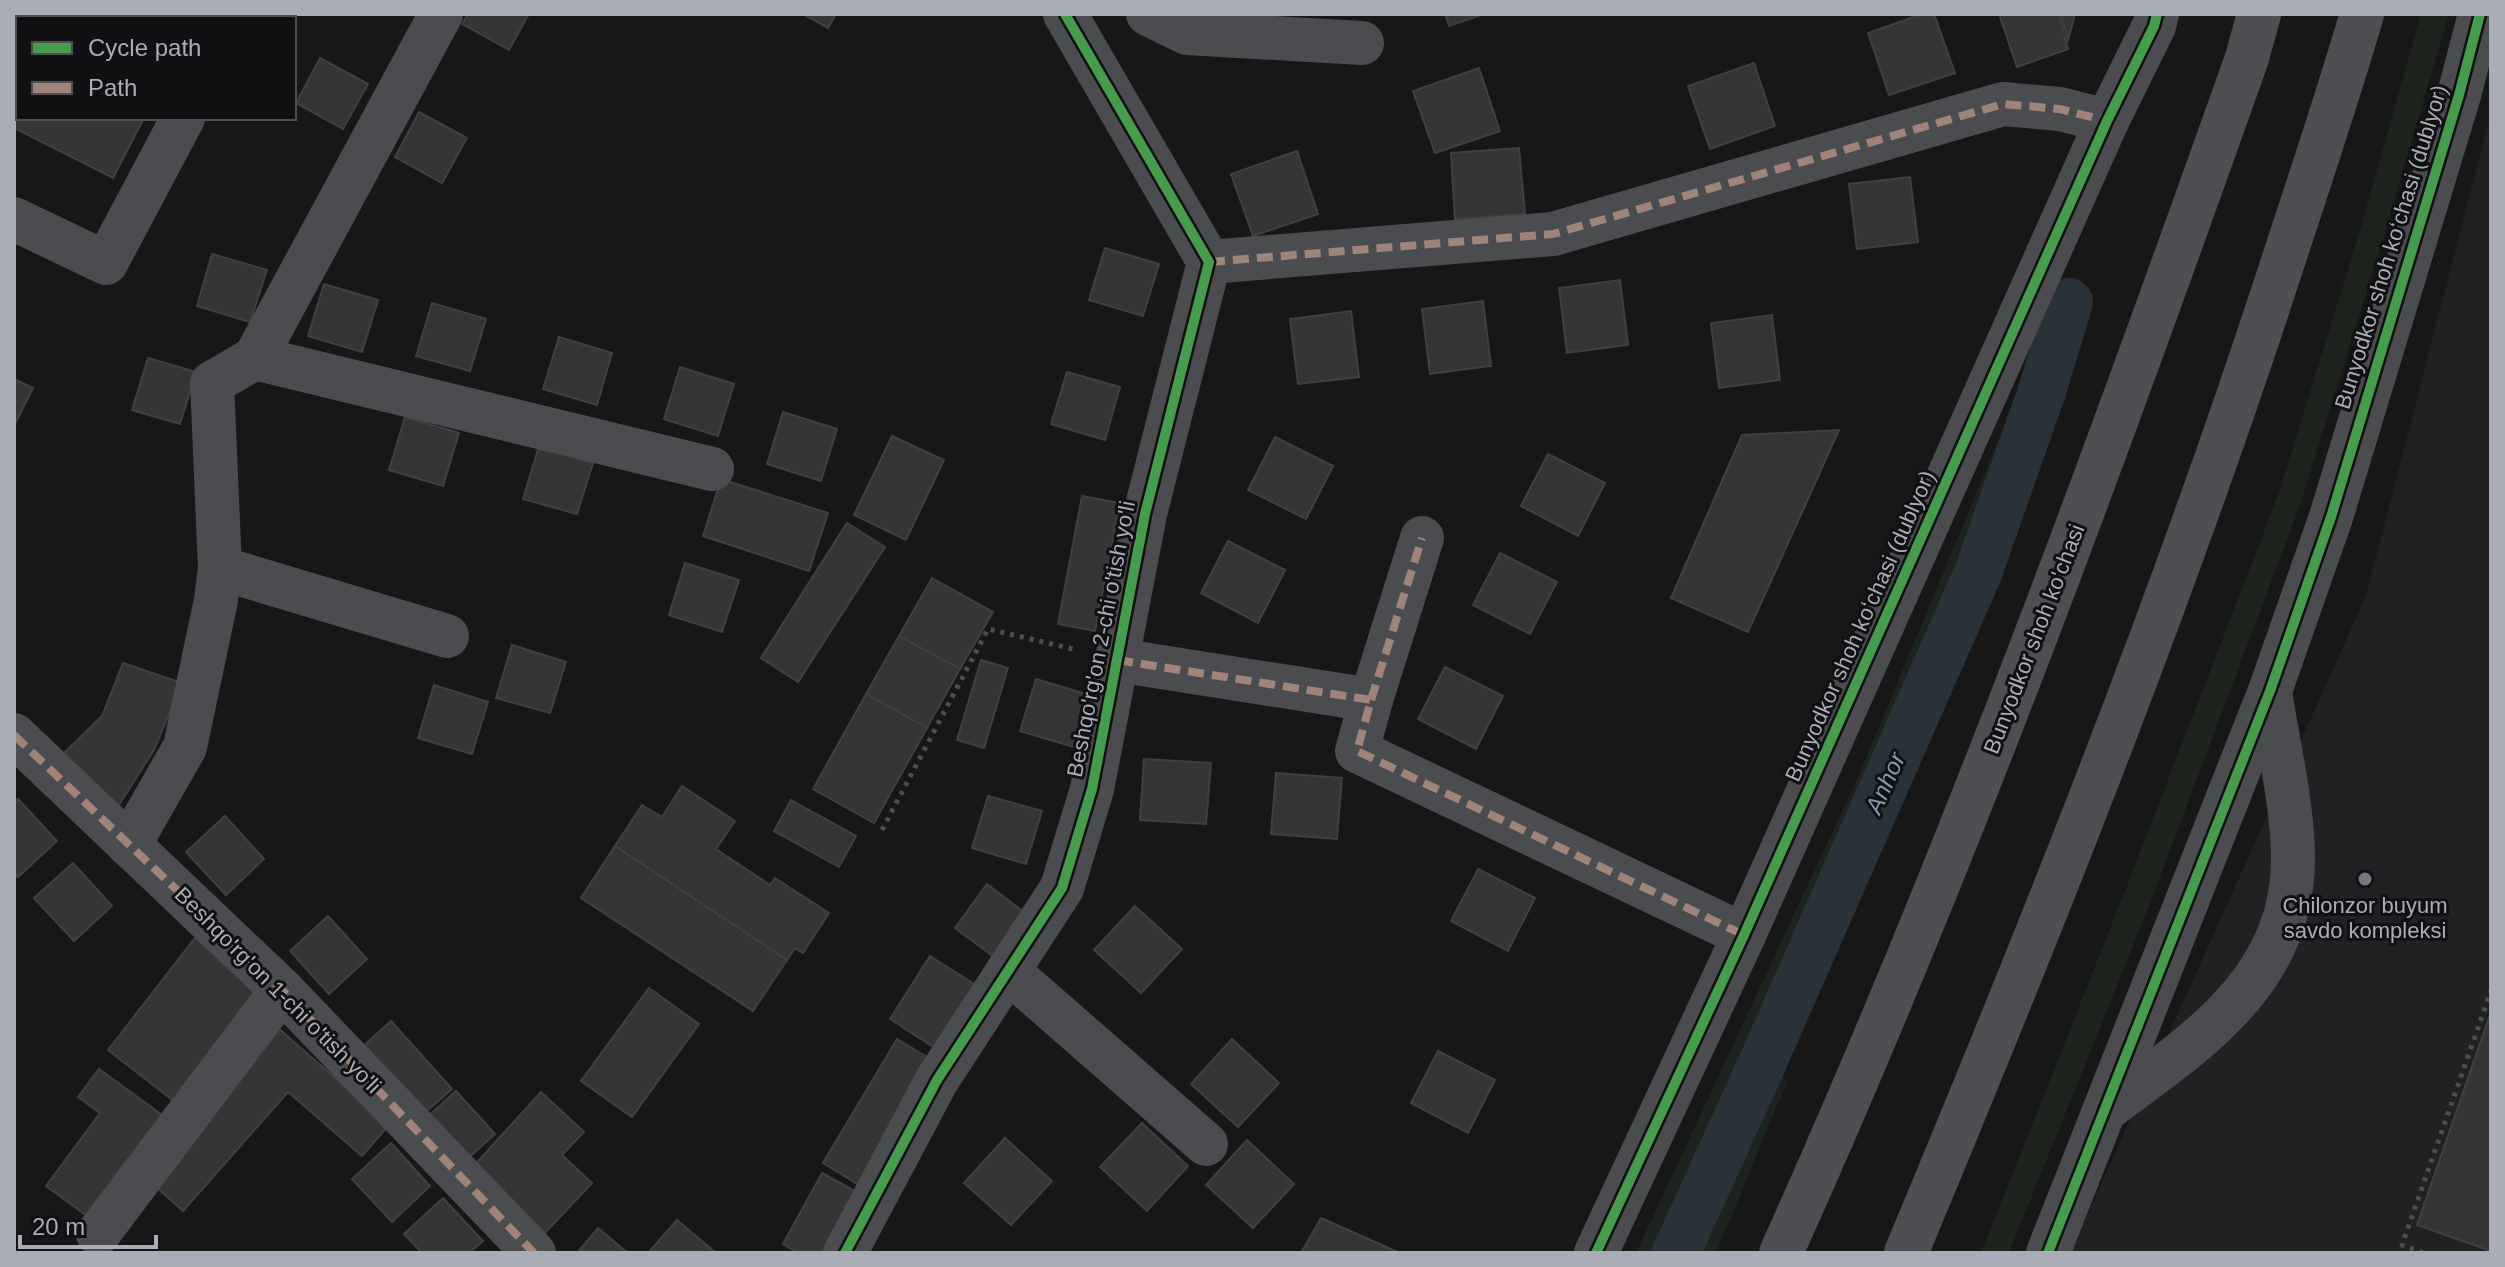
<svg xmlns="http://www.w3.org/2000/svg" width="2505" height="1267" font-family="Arial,sans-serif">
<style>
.built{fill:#212123}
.green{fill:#1d241e}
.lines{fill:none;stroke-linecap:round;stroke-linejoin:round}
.canal{stroke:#2a3239;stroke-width:48}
.building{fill:#353536;stroke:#3f4043;stroke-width:2}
.path{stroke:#4d4e52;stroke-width:5;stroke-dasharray:4 6;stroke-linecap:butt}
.minor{stroke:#4b4c50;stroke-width:44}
.major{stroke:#4d4f52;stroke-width:44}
.quiet{stroke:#a18479;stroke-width:8;stroke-dasharray:16 8;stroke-linecap:butt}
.cycleway-casing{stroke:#111113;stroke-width:15}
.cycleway{stroke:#469c4c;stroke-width:10}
.poi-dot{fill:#757880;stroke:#111113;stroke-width:3}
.labels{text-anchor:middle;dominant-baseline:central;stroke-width:6;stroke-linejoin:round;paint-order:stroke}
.street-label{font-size:22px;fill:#a8adb8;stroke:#111113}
.poi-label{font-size:22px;fill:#a8adb8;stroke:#111113}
.water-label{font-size:24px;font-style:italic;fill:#7f9bb3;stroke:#111113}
</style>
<rect width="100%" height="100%" fill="#171717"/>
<!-- built -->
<path class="built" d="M2491,112V1253H2070L2366,596Z"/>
<!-- green -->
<g class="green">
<path d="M2421,14H2449L2383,239L2301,502L2151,901L2009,1253H1981L2125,891L2279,493L2359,234Z"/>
<path d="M2043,356L1975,554L1761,1053L1787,1082L1716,1253H1636L1857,779L2031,362Z"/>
</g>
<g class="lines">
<!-- canal -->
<path class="canal" d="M1676,1253L1761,1066L1978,573L2042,391L2069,302"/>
</g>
<!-- building -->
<g class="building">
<path d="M14,14H196L194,18H18V118H144L113,178L14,128Z"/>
<path d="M468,14H529L509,50L462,24Z"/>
<path d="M803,14H836L828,28Z"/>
<path d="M1445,14H1484L1449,26Z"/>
<path d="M1922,14H1934L1955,73L1889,95L1868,33Z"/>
<path d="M1999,14H2059L2068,49L2017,67Z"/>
<path d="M2061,14H2075L2068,40Z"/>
<path d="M320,58L368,84L343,129L296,103Z"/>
<path d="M1754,63L1775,126L1710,149L1688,86Z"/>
<path d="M1479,68L1500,131L1435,153L1413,91Z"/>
<path d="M419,112L467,138L442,183L395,157Z"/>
<path d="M1519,148L1525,214L1455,219L1451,153Z"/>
<path d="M1297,151L1318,214L1253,236L1231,174Z"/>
<path d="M1910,177L1918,242L1857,249L1849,184Z"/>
<path d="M1105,248L1159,264L1143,316L1089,300Z"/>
<path d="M212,254L267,270L250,322L197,306Z"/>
<path d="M1620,280L1628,345L1567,353L1559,288Z"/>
<path d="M324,284L378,300L362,352L308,336Z"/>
<path d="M1483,301L1491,366L1430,374L1422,309Z"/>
<path d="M432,303L486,319L470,371L416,356Z"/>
<path d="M1351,311L1359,377L1298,384L1290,319Z"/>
<path d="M1772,315L1780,380L1719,388L1711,323Z"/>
<path d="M559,337L612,353L597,405L543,389Z"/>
<path d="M148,358L196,372L180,424L132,410Z"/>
<path d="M680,367L734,384L718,436L664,419Z"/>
<path d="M1067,372L1120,387L1105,440L1051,424Z"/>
<path d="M14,379L33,388L14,426Z"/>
<path d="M783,412L837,429L821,481L767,464Z"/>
<path d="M405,417L459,433L443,486L389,470Z"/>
<path d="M1839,430L1748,632L1671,598L1742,435Z"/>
<path d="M892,436L944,460L906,540L854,515Z"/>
<path d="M1275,437L1333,466L1306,519L1248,490Z"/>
<path d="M539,446L593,463L577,514L523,499Z"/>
<path d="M1548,454L1605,483L1578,536L1521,506Z"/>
<path d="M721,479L828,513L809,571L703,536Z"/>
<path d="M1082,496L1120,503L1095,631L1058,624Z"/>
<path d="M847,523L885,547L798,682L761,658Z"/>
<path d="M1228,541L1285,570L1258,623L1201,593Z"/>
<path d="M1500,553L1557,582L1530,634L1473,605Z"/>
<path d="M685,563L739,580L722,632L669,615Z"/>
<path d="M932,578L993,612L960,669L899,636Z"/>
<path d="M899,636L960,669L927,728L866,694Z"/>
<path d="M512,645L566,662L550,713L496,698Z"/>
<path d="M981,660L1008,668L984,748L957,740Z"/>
<path d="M123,663L182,683L154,750L117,808L57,760L102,716Z"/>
<path d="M1445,667L1503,696L1476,749L1418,719Z"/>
<path d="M1036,679L1089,695L1074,747L1020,731Z"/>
<path d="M434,685L488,702L472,754L418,738Z"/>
<path d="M866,694L927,728L874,823L813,789Z"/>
<path d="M1144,759L1211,763L1206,824L1140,820Z"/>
<path d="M1276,773L1342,778L1337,839L1271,834Z"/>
<path d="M682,786L735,821L716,849L770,885L775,878L829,913L803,953L795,948L787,960L615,846L642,805L662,817Z"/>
<path d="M988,796L1042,811L1026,864L972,848Z"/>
<path d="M18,799L57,841L18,877L14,873V802Z"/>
<path d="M791,800L856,836L839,867L774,831Z"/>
<path d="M225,816L264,859L226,895L186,852Z"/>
<path d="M615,846L787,960L753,1011L581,898Z"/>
<path d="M73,863L112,906L74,941L34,898Z"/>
<path d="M1478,869L1535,898L1508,951L1451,921Z"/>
<path d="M987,884L1029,916L997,959L955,928Z"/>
<path d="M1135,906L1182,949L1141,993L1094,950Z"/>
<path d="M328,916L367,959L329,994L290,951Z"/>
<path d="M195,938L267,992L179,1105L108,1050Z"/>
<path d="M930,956L982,989L941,1052L890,1019Z"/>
<path d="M649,988L699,1024L632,1117L581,1081Z"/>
<path d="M2491,1012V1251L2417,1225Z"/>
<path d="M391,1021L452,1089L420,1117L359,1050Z"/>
<path d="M278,1028L389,1125L362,1156L288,1092L183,1211L147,1179Z"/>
<path d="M897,1039L934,1061L859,1185L823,1163Z"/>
<path d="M1232,1039L1279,1083L1238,1127L1191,1084Z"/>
<path d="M1438,1051L1495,1080L1468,1133L1411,1103Z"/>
<path d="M99,1069L172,1122L98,1224L46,1186L100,1113L78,1097Z"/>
<path d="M456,1091L495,1134L464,1162L425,1119Z"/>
<path d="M541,1092L584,1132L562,1155L592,1183L543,1235L471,1169Z"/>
<path d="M1142,1123L1188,1166L1147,1211L1100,1167Z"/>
<path d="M1005,1138L1052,1181L1011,1225L964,1183Z"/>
<path d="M1247,1140L1294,1184L1253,1228L1206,1185Z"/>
<path d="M391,1143L430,1186L392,1222L352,1179Z"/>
<path d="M822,1173L862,1195L830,1253H798L783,1244Z"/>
<path d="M443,1198L483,1241L469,1253H422L404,1234Z"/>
<path d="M1321,1218L1400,1253H1301Z"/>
<path d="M677,1220L716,1253H648Z"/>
<path d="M598,1228L628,1253H577Z"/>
</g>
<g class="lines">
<!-- path -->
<g class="path">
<path d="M882,830L988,629L1073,649"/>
<path d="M2423,1253L2402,1245L2491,991"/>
</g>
<!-- minor -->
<g class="minor">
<path d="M1148,14L1187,33L1362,43"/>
<path d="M237,18L239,14"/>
<path d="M14,219L106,263L183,118"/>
<path d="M1209,262L1553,234L2003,104L2060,109L2107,121"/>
<path d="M255,358L441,14"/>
<path d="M220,568L447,636"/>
<path d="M1117,660L1371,700L1357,751L1744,935"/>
<path d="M1371,700L1422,538"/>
<path d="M14,735L282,990L534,1253"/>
<path d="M129,845L185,747L216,600L220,568L212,383L255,358L712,469"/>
<path d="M1008,971L1206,1144"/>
<path d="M2105,1110C2195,1043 2295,981 2293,855C2292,801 2278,745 2270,691"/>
<path d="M98,1234L282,990"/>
<path d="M845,1253L937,1080L1062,888L1092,789L1145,514L1209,262L1065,14"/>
<path d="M1596,1253L1744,935L2107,121L2154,26L2157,14"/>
<path d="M2048,1253L2270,691L2331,517L2459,95L2480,14"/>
</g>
<!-- major -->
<g class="major">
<path d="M1781,1253C1957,863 2104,461 2247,58L2259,14"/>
<path d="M1906,1253C2040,932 2169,610 2277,280C2306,191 2336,103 2362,14"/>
</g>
<!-- quiet -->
<g class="quiet">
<path d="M1209,262L1553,234L2003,104L2060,109L2107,121"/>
<path d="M1117,660L1371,700L1357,751L1744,935"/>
<path d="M1371,700L1422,538"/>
<path d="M14,735L282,990L534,1253"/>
</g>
<!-- cycleway casing -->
<g class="cycleway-casing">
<g id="cycleway">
<path d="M845,1253L937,1080L1062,888L1092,789L1145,514L1209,262L1065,14"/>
<path d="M1596,1253L1744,935L2107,121L2154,26L2157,14"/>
<path d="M2048,1253L2270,691L2331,517L2459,95L2480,14"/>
</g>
</g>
<!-- cycleway -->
<use href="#cycleway" class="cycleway"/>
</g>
<!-- markers -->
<circle class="poi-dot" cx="2365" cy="879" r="8"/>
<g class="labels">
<!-- street labels -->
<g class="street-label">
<text transform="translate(2391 247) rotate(-73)">Bunyodkor shoh koʻchasi (dublyor)</text>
<text transform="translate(1860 626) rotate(-66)">Bunyodkor shoh koʻchasi (dublyor)</text>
<text transform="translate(1101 639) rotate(-79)">Beshqo'rg'on 2-chi o'tish yo'li</text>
<text transform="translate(2034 639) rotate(-69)">Bunyodkor shoh ko'chasi</text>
<text transform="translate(278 990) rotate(45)">Beshqo'rg'on 1-chi o'tish yo'li</text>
</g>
<!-- poi labels -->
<g class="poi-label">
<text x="2365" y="905">Chilonzor buyum<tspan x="2365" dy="25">savdo kompleksi</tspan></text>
</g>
<!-- water labels -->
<g class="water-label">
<text transform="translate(1885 783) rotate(-66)">Anhor</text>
</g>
</g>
<!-- border -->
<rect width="2505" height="1267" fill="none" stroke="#a8adb8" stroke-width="32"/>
<!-- legend -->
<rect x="16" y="16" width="280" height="104" fill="#111113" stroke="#4d4f55" stroke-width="2"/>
<rect x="32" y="42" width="40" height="12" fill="#469c4c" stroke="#4d4f55" stroke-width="2"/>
<text x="88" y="56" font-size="24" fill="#a8adb8">Cycle path</text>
<rect x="32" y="82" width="40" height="12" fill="#a18479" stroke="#4d4f55" stroke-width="2"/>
<text x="88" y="96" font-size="24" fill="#a8adb8">Path</text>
<!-- scale -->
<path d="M20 1235v12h136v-12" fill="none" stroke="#a8adb8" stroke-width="4"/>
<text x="32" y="1235" font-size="24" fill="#a8adb8" stroke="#111113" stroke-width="6" paint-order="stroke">20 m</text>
</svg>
